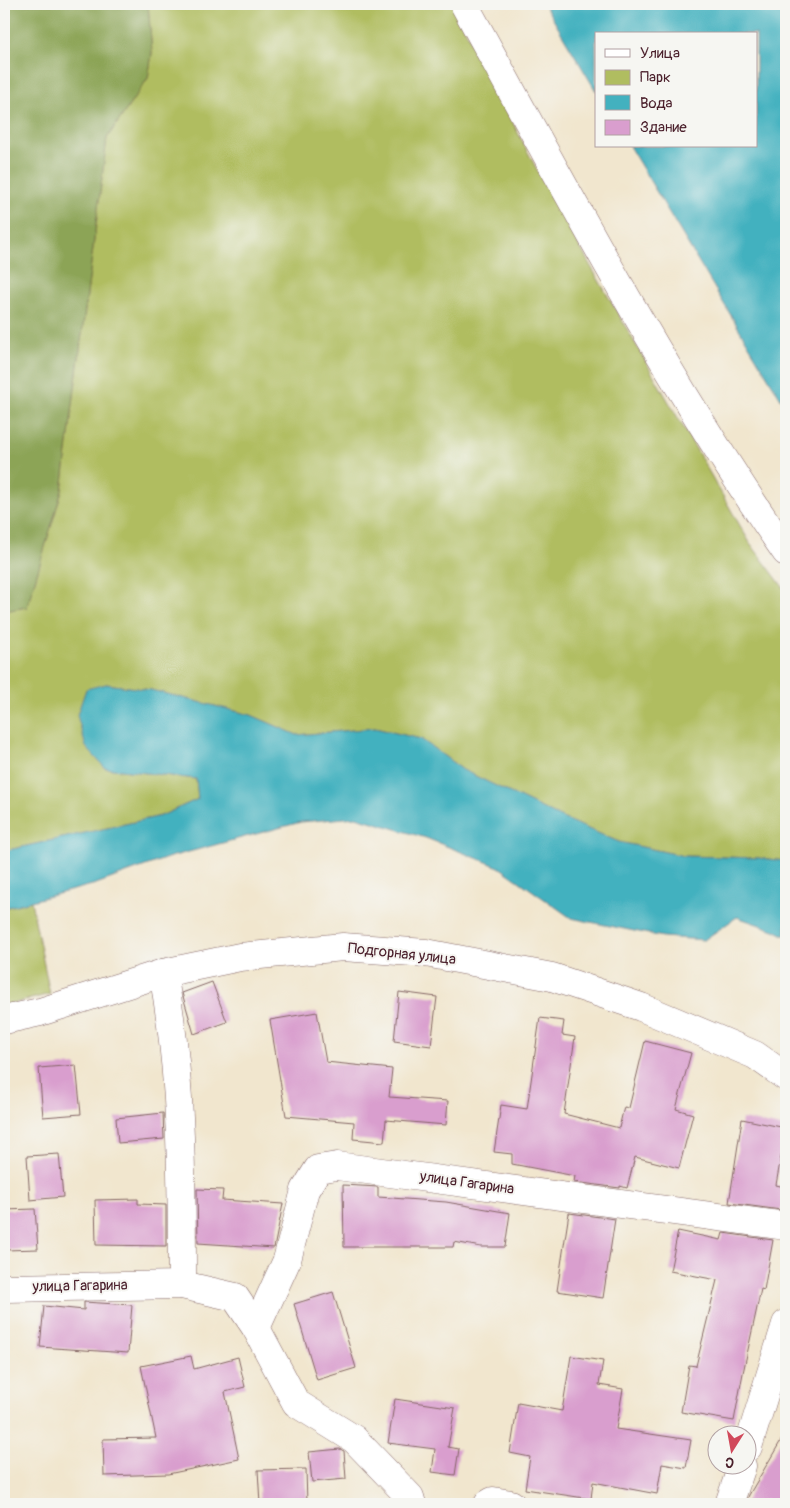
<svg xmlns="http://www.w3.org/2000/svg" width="790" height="1508" font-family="Pangolin,sans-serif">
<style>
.green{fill:#b0bd60;stroke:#7d6e46}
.forest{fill:#8ca456;stroke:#6b6240}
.water{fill:#43b1bf;stroke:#466875}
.building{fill:#d99ece}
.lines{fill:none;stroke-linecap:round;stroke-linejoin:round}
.minor-casing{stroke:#846564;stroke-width:29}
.minor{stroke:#fff;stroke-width:28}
.labels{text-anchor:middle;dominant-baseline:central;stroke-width:4;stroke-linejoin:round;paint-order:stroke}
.street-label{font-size:15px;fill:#4a1f2b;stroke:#f6f6f2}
</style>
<rect width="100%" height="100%" fill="#f6f6f2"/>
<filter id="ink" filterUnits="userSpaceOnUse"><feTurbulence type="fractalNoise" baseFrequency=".02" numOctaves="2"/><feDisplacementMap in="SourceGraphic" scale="10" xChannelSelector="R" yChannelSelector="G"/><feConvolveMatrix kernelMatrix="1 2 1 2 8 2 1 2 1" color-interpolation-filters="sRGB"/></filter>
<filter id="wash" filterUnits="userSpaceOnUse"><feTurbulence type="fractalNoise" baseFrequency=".0096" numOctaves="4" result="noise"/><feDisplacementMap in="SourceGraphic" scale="20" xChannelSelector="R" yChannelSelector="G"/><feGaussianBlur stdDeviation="1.12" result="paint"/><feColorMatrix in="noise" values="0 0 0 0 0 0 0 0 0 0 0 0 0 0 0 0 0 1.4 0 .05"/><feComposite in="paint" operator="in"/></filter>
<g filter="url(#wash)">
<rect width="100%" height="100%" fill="#f1e6ce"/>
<!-- green -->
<g class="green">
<path d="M148,4H452L551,197L750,543L786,591V861L759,858L684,856L619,842L562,818L463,770L421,739L375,728L297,735L251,715L151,690L106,684L105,768L196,779L198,799L161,816L4,851V611L27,607L62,490L107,138L148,78L152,53Z"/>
<path d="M31,901L50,994L4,1006V908Z"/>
</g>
<!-- forest -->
<path class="forest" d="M4,4H148L152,53L148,78L107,138L62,490L27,607L4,611Z"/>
<!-- water -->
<g class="water">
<path d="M544,4H786V407L629,146H756V34H596V91Z"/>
<path d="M106,684L151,690L251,715L297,735L375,728L421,739L463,770L562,818L619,842L684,856L759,858L786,861V936L774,930L737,917L704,940L663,937L571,918L499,867L426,838L356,817L301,822L170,857L96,884L4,908V851L161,816L198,799L196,779L105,768L86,747L77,715L86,689Z"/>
</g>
<g id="blocks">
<!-- building -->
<g class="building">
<path d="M212,982L227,1022L194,1034L182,993Z"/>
<path d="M399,992L437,997L431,1046L394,1041Z"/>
<path d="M317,1012L326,1062L392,1069L389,1097L448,1101L446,1125L386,1120L384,1142L353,1139L354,1122L286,1116L270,1020Z"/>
<path d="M540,1018L564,1021L562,1035L575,1037L564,1114L619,1128L624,1107L629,1108L645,1041L691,1053L676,1109L693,1114L679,1168L635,1157L627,1188L620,1186V1188L574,1182L575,1176L512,1164V1154L494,1152L501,1105L527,1109Z"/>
<path d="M76,1065L81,1114L43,1117L39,1068Z"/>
<path d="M163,1113L164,1139L118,1143L116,1118Z"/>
<path d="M742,1119L786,1128L776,1185L785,1187L781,1210L729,1203Z"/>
<path d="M59,1154L63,1197L30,1200L27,1156Z"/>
<path d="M343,1185L378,1187V1197L446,1202L510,1213L505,1247H481L454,1242L453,1247H344Z"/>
<path d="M197,1189L223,1190L222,1200L283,1204L274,1248L198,1243Z"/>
<path d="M138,1199V1204L166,1205V1246L96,1245L95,1200Z"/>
<path d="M35,1209L38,1249L6,1250L4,1210Z"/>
<path d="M569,1213L615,1219L603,1298L557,1291Z"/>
<path d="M678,1231L721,1240L723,1233L773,1240L764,1290L761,1289L743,1373L734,1421L681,1412L689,1365L696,1366L717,1280L670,1271Z"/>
<path d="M333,1292L356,1368L317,1380L294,1304Z"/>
<path d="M84,1302L132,1305L128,1353L40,1347L44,1306L84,1310Z"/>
<path d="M191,1356L194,1369L238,1357L245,1387L225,1392L239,1459L168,1474L104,1476L103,1439L156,1438L141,1366Z"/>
<path d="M571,1356L603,1361L599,1385L623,1389L616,1429L691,1440L686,1468L662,1464L657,1494L593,1482L591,1499L525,1489L530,1457L510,1453L518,1403L562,1411Z"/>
<path d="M395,1399L455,1408L448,1447L459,1449L455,1475L432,1472L435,1449L388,1443Z"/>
<path d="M786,1432V1504H745L749,1495Z"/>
<path d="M340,1449L344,1451L346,1479L312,1482L309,1452Z"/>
<path d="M306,1469L307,1504H260L258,1470Z"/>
</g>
</g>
</g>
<g filter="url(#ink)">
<use href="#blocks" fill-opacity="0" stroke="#846564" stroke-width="1"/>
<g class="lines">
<!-- minor casing -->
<g class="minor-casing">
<g id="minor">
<path d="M464,4C566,190 665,378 786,552"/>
<path d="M163,973C182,1075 182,1181 182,1285"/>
<path d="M4,1020L40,1012L163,973L240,957L343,947L426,953L552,977L641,1007L755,1055L786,1077"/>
<path d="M5,1288L182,1285L235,1297L256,1328L296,1403L354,1439L410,1497L412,1504"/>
<path d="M256,1328L287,1260L305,1190L318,1169L337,1166L786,1226"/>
<path d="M748,1447L786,1324"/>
<path d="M488,1504L493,1501L511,1504"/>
<path d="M729,1504L742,1466"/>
</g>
</g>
<!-- minor -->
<use href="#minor" class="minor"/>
</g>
</g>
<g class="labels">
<!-- street labels -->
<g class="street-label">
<text transform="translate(402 954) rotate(6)">Подгорная улица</text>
<text transform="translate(467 1183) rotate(8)">улица Гагарина</text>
<text transform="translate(80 1286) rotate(-1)">улица Гагарина</text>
</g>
</g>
<!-- margin -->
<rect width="790" height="1508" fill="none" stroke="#f6f6f2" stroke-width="20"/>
<!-- legend -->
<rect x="595" y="32" width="162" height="115" fill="#f6f6f2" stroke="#b1a0a2"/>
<rect x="605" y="49" width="25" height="8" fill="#ffffff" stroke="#b1a0a2"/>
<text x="640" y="58" font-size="15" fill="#4a1f2b">Улица</text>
<rect x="605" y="70" width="25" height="15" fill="#b0bd60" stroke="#b1a0a2"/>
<text x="640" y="82" font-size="15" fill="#4a1f2b">Парк</text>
<rect x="605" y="95" width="25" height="15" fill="#43b1bf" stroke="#b1a0a2"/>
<text x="640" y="108" font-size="15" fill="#4a1f2b">Вода</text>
<rect x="605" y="120" width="25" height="15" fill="#d99ece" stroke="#b1a0a2"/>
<text x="640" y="132" font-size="15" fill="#4a1f2b">Здание</text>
<!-- north arrow -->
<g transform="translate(732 1450) rotate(191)"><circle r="24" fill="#f6f6f2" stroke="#b1a0a2"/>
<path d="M0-4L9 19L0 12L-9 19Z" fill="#d1495b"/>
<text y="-8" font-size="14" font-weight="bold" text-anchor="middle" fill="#4a1f2b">С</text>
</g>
</svg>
